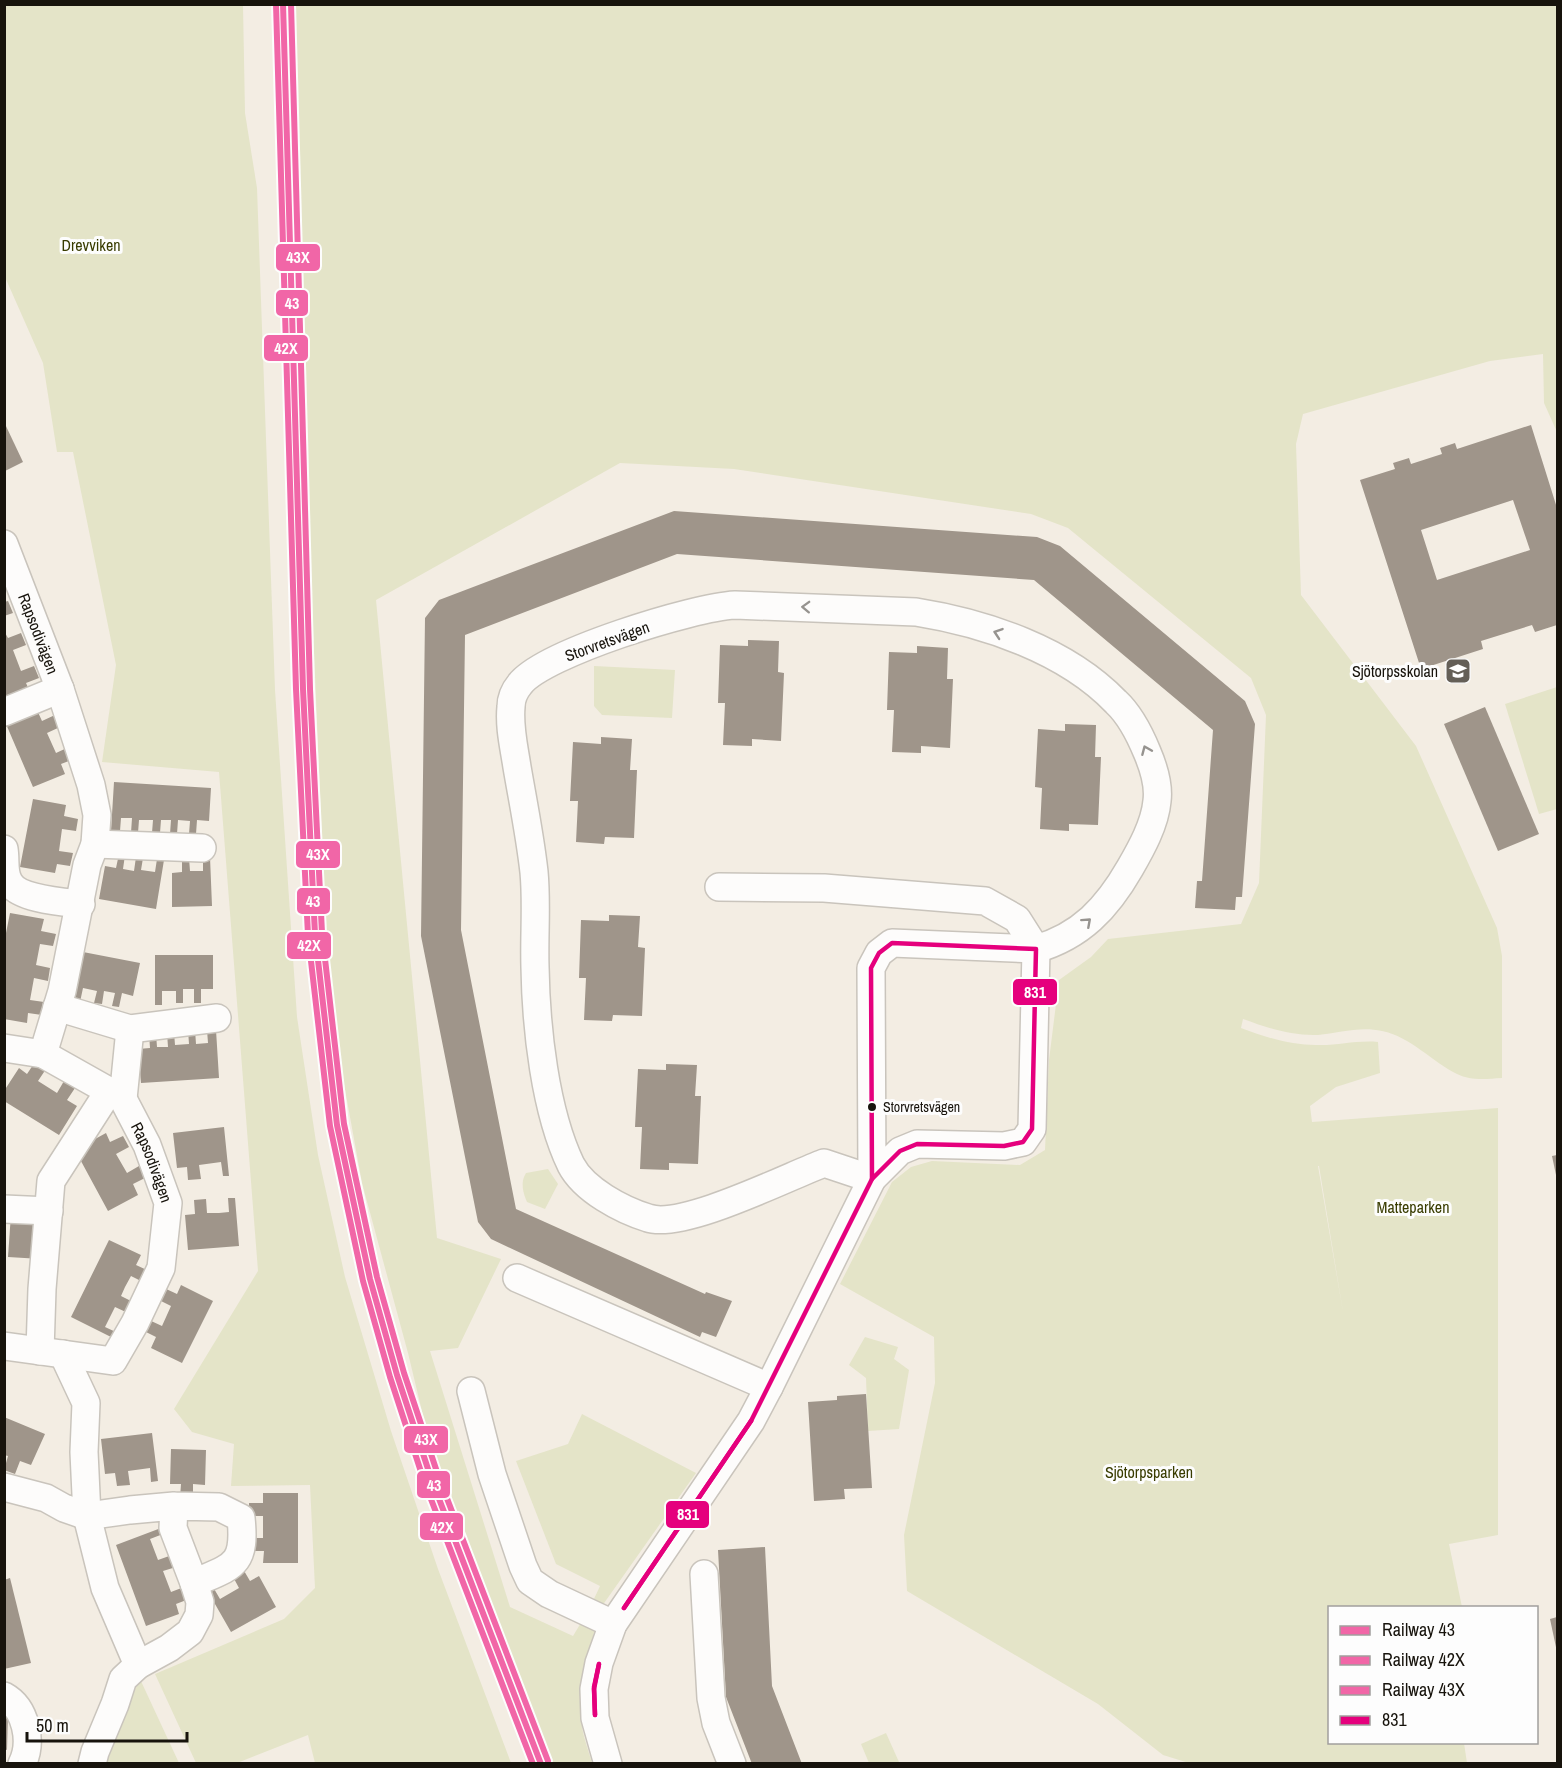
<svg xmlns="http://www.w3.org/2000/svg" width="1562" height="1768" font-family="'Archivo Narrow',sans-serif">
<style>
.green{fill:#e4e4c8;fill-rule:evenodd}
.building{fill:#9f958a;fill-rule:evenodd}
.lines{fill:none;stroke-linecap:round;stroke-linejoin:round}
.minor-casing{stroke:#c9c4bc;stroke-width:30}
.minor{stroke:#fdfcfb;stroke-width:27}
.bus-1-casing{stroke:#fdfdfd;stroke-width:9}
.bus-1{stroke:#e5007d;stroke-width:4.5}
.rail-1-casing{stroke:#fdfdfd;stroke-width:10}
.rail-2-casing{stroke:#fdfdfd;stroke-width:10}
.rail-3-casing{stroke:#fdfdfd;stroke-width:10}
.rail-1{stroke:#f166a7;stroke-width:6}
.rail-2{stroke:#f166a7;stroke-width:6}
.rail-3{stroke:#f166a7;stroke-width:6}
.oneway{stroke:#96938f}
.bus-dot{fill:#17130c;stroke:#fdfdfd;stroke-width:2}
.labels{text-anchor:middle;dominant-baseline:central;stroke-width:6;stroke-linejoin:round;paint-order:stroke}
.bus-label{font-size:14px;fill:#17130c;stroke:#fdfdfd;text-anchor:start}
.park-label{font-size:16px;fill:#393c00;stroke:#fdfdfd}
.street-label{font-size:16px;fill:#17130c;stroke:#fdfdfd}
.poi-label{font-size:16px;fill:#17130c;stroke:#fdfdfd;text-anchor:end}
.line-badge{stroke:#fdfdfd;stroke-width:2}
.badge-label{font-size:16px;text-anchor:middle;font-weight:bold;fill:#fff}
</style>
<rect width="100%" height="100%" fill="#f3ede3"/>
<!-- green -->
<g class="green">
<path d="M4,5H243L245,113L257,188L275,690L297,1017L318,1155L345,1277L391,1431L438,1569L511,1763H315L308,1735L237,1763H196L155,1674L284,1619L315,1588L310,1485L231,1486L234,1444L192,1432L174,1409L258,1271L219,772L102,762L116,665L73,452H57L43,363L5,277Z"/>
<path d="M295,5H1557V432L1544,403L1543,354L1490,361L1303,414L1296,444L1301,595L1416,746L1497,928L1502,956V1078C1486,1079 1471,1081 1457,1074C1431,1061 1411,1037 1382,1031C1360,1026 1339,1033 1318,1035C1291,1036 1268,1028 1243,1019L1241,1028C1264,1037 1291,1045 1316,1045C1337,1046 1356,1040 1378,1042L1380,1073L1336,1087L1310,1106L1312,1122L1498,1108V1535L1449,1544L1462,1607L1330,1608V1742L1464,1743L1467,1763H1189L1163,1755L1098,1704L907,1591L904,1535L935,1383L934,1337L840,1284L892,1182L911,1167L932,1161L1020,1165L1045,1150L1049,1060L1059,980L1091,957L1108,939L1241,924L1259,883L1266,715L1251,678L1068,528L1031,514L734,469L620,463L376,600L437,1238L501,1259L458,1348L430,1351L510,1607L573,1636L582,1621L596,1626C586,1658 578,1694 582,1727C584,1739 589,1752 592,1763H550L437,1474L408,1353L362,1183L340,1062L327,961L306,460ZM1318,1166H1319L1343,1312Z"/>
<path d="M594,666L675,670L672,718L602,715L594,706Z"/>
<path d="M1557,687V809L1539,814L1505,704Z"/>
<path d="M548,1169L558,1184L545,1209L527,1202C523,1193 520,1182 526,1173Z"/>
<path d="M865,1337L898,1347L894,1359L909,1370L899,1429L868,1431L866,1378L849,1365Z"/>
<path d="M582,1414L696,1473L602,1606L593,1601L600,1586L556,1564L516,1461L568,1444Z"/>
<path d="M140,1679L179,1763L102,1764L104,1753Z"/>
<path d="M886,1733L899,1762L869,1763L861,1744Z"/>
</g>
<!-- building -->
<g class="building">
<path d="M5,424L23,462L5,471Z"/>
<path d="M1531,425L1557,508V625L1535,632L1532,625L1481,641L1483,649L1421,669L1360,480L1395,469L1393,463L1409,458L1411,464L1442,454L1440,448L1455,443L1457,449ZM1513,500L1530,550L1437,580L1421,530Z"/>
<path d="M674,511L1037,537L1060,546L1245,701L1255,724L1242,897H1236L1235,910L1195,908L1197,881H1202L1213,730L1034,580L677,554L465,635L461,930L516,1209L705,1294L706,1292L732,1301L716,1337L702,1332L700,1337L491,1239L478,1222L421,936L425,618L439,600Z"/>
<path d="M8,601L13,613L4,616V602Z"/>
<path d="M4,631L8,638L21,633L26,645L13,650L21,671L34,666L39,678L26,683L30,692L4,702Z"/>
<path d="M748,640L779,641L778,672L784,673L781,741L752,739V746L723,745L725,703H718L720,645L748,646Z"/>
<path d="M917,646L948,648L947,679H953L950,748L921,746V753L892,752L894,710H887L889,652L917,653Z"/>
<path d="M1485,707L1539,834L1498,851L1444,724Z"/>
<path d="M37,710L42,721L55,715L60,727L47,733L56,753L69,747L74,759L61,764L65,774L33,787L6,724Z"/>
<path d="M1065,724L1096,725L1095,757H1101L1098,825L1069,824V831L1040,829L1042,788L1035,787L1038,729L1065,731Z"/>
<path d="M601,737L632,739L630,770H637L634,838L605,837L604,844L576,842L578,801H570L573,742L601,744Z"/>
<path d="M114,782L211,788L209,821L197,820L196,834H189L190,821L178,820L177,834H170L171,820H161L160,833H152L153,820H139L138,833H131L132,818H121L120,831H111Z"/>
<path d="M33,799L66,805L64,816L78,819L76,831L62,829L59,851L73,853L70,866L57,864L55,873L20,867Z"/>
<path d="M119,854L125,855L123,869L134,871L136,857L143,858L141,870L155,872L157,859L164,860L156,909L99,899L105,866L116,868Z"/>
<path d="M203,857H210L212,906L172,907V873L182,872V859L189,858L190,871H203Z"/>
<path d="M10,913L44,919L41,931L56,934L53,946L40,944L36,965L50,968L48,981L34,978L30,1000L44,1002L42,1015L28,1013L27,1023L4,1019V943Z"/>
<path d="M609,915L640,916L638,947L645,948L642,1016L613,1015L612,1021L584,1020L586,978H579L581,920L609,921Z"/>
<path d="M83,952L140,963L133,996L122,993L119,1007L112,1006L115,993L104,991L102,1004L94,1003L97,991L83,988L80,1002L73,1000Z"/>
<path d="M155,955H213V989H201V1003H194V989H183V1003H176V991H162V1005H155Z"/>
<path d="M188,1030H195L196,1044L208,1043L207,1030H216L219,1078L141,1083L138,1049L150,1048L149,1034H156L157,1047H168L167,1033L174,1032L175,1045L189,1044Z"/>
<path d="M35,1062L46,1069L38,1081L57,1093L64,1081L75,1088L67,1100L77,1106L59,1135L4,1101V1091L19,1068L27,1074Z"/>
<path d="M666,1064L697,1065L695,1096H701L698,1164L669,1163V1170L640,1169L642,1127H635L638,1069L666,1070Z"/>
<path d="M224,1127L229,1176H223L221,1162L199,1165L201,1179L188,1180L187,1167L177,1168L173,1133Z"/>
<path d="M106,1133L110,1142L123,1136L129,1147L116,1154L127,1173L139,1166L145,1178L133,1184L138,1195L108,1211L75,1150Z"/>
<path d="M1557,1155V1175H1556L1552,1156Z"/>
<path d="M228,1198H235L239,1246L188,1250L185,1215L195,1214L194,1200L206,1199L207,1213H219L229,1212Z"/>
<path d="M11,1214L43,1216L41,1259L8,1257Z"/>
<path d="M109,1240L141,1255L136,1265L149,1271L143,1282L131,1276L125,1287L121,1296L133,1302L128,1313L115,1307L105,1327L118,1333L115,1339L71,1317Z"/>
<path d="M181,1285L213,1301L182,1363L151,1348L156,1337L144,1331L149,1320L162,1326L171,1306L159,1300L164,1288L177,1294Z"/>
<path d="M866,1394L872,1488L844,1489L845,1499L814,1501L808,1402L837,1400V1396Z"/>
<path d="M4,1417L45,1434L31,1465L20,1461L15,1474L4,1470L8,1456L4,1455Z"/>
<path d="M152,1433L158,1481L151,1482L150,1468L128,1471L130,1485L117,1486L115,1473L105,1474L101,1439Z"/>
<path d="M171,1449L206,1450L205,1485L193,1484V1499L180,1498L181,1484H170Z"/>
<path d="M263,1493H298V1563H263L264,1551H249V1538H263V1516H249V1503H263Z"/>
<path d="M161,1528L163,1534L150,1539L158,1560L172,1555L176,1567L163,1571L171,1592L184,1587L189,1599L176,1604L179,1614L146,1626L116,1545Z"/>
<path d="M765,1547L772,1686L802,1764H752L726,1697L718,1550Z"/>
<path d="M243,1569L250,1581L259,1576L276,1607L231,1632L207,1590L213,1587L220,1599L239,1588L232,1575Z"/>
<path d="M10,1578L31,1663L4,1669V1580Z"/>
<path d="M1557,1617V1652L1550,1619Z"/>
<path d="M4,1714H8L7,1750L4,1749Z"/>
</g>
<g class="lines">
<!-- minor casing -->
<g class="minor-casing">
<g id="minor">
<path id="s1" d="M4,544L60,689L91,785L97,815L95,844L87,865L62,991L43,1054"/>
<path d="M4,712L60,689"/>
<path d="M95,844L202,848"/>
<path d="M4,849C6,861 3,872 9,882C18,899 63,902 81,904"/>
<path d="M719,887L824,888L985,901L1017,919L1036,949C1081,936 1107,908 1130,868C1141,849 1155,824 1157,801C1159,786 1153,766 1147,752C1140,735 1130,715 1116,702C1066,650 985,623 916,612L735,605C694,607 544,653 520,684C515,690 511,698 511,707C509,727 514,747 517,767C523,802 530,836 534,872C537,903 534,936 535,967C536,1028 545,1111 571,1165C584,1190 622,1210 648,1218C682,1230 787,1177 824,1163L872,1179"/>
<path d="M57,1007L130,1029L217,1018"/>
<path id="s2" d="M4,1048L43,1054L123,1099L147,1145L168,1203L161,1268L135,1323L113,1361L4,1346"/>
<path d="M123,1099L130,1029"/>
<path d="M4,1209L49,1211"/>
<path d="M517,1278L769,1387"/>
<path d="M40,1351L42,1289L51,1181L109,1091"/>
<path d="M63,1354L86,1403L84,1452L87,1516L105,1588L138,1665"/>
<path d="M471,1391L492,1474L523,1566L530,1581L549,1594L613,1624"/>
<path d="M4,1487L46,1498L64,1508L87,1516L130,1510L174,1506L219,1507L241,1518C246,1566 233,1566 194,1583L173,1528L174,1506"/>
<path d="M704,1574L711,1698L716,1723L732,1764"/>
<path d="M4,1696C26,1708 33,1742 22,1764"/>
<path d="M92,1764L95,1752L115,1704L123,1679L138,1665L169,1648L190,1632L199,1615L200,1602L194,1583"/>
<path d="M608,1764L595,1718L594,1689L599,1663L613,1624L751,1421L769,1387L872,1179L900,1151L917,1144L1004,1146L1023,1142L1032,1129L1036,949L892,943L879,953L871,968L872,1179"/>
</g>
</g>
<!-- minor -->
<use href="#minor" class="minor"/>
<!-- bus-1 casing -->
<g class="bus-1-casing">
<g id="bus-1">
<path d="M892,943L1036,949L1032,1129L1023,1142L1004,1146L917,1144L900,1151L872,1179L871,968L879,953Z"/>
<path d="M751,1421L872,1179"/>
<path d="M624,1608L751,1421"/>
<path d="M624,1608L751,1421"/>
<path d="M595,1715L594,1687L599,1664"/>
<path d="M595,1715L594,1689L599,1664"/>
</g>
</g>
<!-- bus-1 -->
<use href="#bus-1" class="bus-1"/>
<!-- rail-1 casing -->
<g class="rail-1-casing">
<path id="rail-1" d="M283,4L303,689L315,934L337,1125L370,1279L397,1375L431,1478L541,1764"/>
</g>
<!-- rail-2 casing -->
<g class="rail-2-casing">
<path id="rail-2" d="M276,4L296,689L308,935L330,1126L363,1281L390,1377L424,1481L533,1764"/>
</g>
<!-- rail-3 casing -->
<g class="rail-3-casing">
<path id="rail-3" d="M291,4L310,689L322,933L344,1124L377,1277L404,1373L438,1475L548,1761"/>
</g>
<!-- rail-1 -->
<use href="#rail-1" class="rail-1"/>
<!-- rail-2 -->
<use href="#rail-2" class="rail-2"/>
<!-- rail-3 -->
<use href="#rail-3" class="rail-3"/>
</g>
<!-- one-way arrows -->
<defs><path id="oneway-chevron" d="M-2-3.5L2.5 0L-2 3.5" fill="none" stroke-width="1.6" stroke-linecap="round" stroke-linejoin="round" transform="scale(1.5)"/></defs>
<g class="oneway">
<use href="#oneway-chevron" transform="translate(806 607) rotate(-178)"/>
<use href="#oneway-chevron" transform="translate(998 633) rotate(-161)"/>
<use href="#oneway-chevron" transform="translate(1146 750) rotate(-113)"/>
<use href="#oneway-chevron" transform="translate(1087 922) rotate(-42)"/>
</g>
<!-- icons -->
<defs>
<g id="school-square" transform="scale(1.35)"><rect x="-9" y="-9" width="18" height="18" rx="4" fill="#645f57" stroke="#fdfdfd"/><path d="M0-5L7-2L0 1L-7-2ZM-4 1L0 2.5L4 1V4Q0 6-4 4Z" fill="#fff"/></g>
</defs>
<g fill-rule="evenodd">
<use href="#school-square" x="1458" y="671"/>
</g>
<!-- markers -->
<circle class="bus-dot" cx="872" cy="1107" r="5"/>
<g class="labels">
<!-- bus labels -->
<g class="bus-label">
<text x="883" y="1107">Storvretsvägen</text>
</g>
<!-- park labels -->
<g class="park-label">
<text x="91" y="245">Drevviken</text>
<text x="1413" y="1207">Matteparken</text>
<text x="1149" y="1472">Sjötorpsparken</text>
</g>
<!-- street labels -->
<g class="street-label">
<text stroke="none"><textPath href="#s1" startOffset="96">Rapsodivägen</textPath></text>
<text transform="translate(607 641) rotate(-20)">Storvretsvägen</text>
<text stroke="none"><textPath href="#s2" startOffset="201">Rapsodivägen</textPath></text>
</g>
<!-- poi labels -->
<g class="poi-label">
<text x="1438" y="671">Sjötorpsskolan</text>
</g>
</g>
<g class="line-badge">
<rect x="275" y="243" width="46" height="29" rx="6" fill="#f166a7"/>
<rect x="275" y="289" width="34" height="28" rx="6" fill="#f166a7"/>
<rect x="263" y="334" width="46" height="28" rx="6" fill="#f166a7"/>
<rect x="295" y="840" width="46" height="29" rx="6" fill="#f166a7"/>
<rect x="296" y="887" width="35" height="28" rx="6" fill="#f166a7"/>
<rect x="286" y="931" width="46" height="29" rx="6" fill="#f166a7"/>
<rect x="1012" y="978" width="46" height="28" rx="6" fill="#e5007d"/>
<rect x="403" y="1425" width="46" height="29" rx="6" fill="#f166a7"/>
<rect x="416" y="1470" width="35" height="29" rx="6" fill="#f166a7"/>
<rect x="665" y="1500" width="45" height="29" rx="6" fill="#e5007d"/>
<rect x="419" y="1512" width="45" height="29" rx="6" fill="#f166a7"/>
</g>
<g class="badge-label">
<text x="298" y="263">43X</text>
<text x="292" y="309">43</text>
<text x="286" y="354">42X</text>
<text x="318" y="860">43X</text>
<text x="313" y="907">43</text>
<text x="309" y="951">42X</text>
<text x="1035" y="998">831</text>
<text x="426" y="1445">43X</text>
<text x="434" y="1491">43</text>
<text x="688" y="1520">831</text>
<text x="442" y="1533">42X</text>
</g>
<!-- border -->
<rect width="1562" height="1768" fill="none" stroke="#17130c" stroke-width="12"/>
<!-- legend -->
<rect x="1328" y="1606" width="210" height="138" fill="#fdfdfd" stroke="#a19f9d" stroke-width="1.5"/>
<rect x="1340" y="1626" width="30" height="9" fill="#f166a7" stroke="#a19f9d" stroke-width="1.5"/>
<text x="1382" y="1636" font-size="18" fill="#17130c">Railway 43</text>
<rect x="1340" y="1656" width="30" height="9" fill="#f166a7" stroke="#a19f9d" stroke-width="1.5"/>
<text x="1382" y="1666" font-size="18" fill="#17130c">Railway 42X</text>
<rect x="1340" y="1686" width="30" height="9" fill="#f166a7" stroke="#a19f9d" stroke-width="1.5"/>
<text x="1382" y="1696" font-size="18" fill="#17130c">Railway 43X</text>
<rect x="1340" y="1716" width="30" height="9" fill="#e5007d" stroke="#a19f9d" stroke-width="1.5"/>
<text x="1382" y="1726" font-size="18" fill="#17130c">831</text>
<!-- scale -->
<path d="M27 1732v9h160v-9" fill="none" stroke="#17130c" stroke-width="3"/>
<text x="36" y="1732" font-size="18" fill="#17130c" stroke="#fdfdfd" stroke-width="4.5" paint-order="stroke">50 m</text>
</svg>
